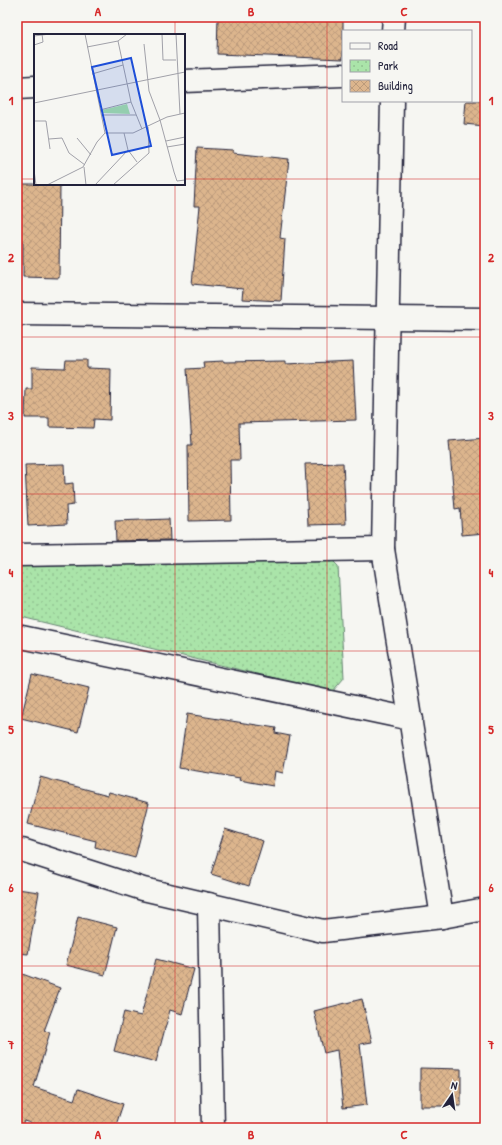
<svg xmlns="http://www.w3.org/2000/svg" width="502" height="1145" font-family="'Patrick Hand',sans-serif">
<style>
.park{fill:url(#park-dots);stroke:#668372}
.building{fill:url(#building-cross-hatch);stroke:#22223b}
.lines{fill:none;stroke-linecap:round;stroke-linejoin:round}
.minor-casing{stroke:#22223b;stroke-width:25}
.tertiary-casing{stroke:#22223b;stroke-width:25}
.minor{stroke:#f6f6f2;stroke-width:22}
.tertiary{stroke:#f6f6f2;stroke-width:22}
.grid{fill:none;stroke:#d62828;stroke-width:1;stroke-opacity:0.55}
.inset-road{fill:none;stroke:#a1a1a9;stroke-width:1}
.view{fill:#1d4ed8;fill-opacity:0.15;stroke:#1d4ed8;stroke-width:2}
.inset-edge{fill:none;stroke:#22223b;stroke-width:2}
.neatline{fill:none;stroke:#d62828;stroke-width:1.5}
.grid-label{font-size:13px;text-anchor:middle;font-weight:bold;fill:#d62828}
</style>
<defs>
<pattern id="park-dots" width="8" height="8" patternUnits="userSpaceOnUse"><rect width="8" height="8" fill="#aae4a9"/><path d="M2 2h.1M6 6h.1" fill="none" stroke="#92c392" stroke-width="1.8" stroke-linecap="round"/></pattern>
<pattern id="building-cross-hatch" width="8" height="8" patternUnits="userSpaceOnUse"><rect width="8" height="8" fill="#dcb58d"/><path d="M0 0l8 8M0 8l8-8" fill="none" stroke="#bc9b7b"/></pattern>
</defs>
<rect width="100%" height="100%" fill="#f6f6f2"/>
<filter id="ink" filterUnits="userSpaceOnUse"><feTurbulence type="fractalNoise" baseFrequency=".025" numOctaves="2"/><feDisplacementMap in="SourceGraphic" scale="8" xChannelSelector="R" yChannelSelector="G"/><feConvolveMatrix kernelMatrix="1 2 1 2 8 2 1 2 1" color-interpolation-filters="sRGB"/></filter>
<g filter="url(#ink)">
<!-- park -->
<path class="park" d="M329,557L338,566L344,678L332,692L17,616V561Z"/>
<!-- building -->
<g class="building">
<path d="M218,17H343V59L217,54Z"/>
<path d="M466,101H485V126L464,124Z"/>
<path d="M197,148L233,150V153L289,159L280,238L285,239L281,301L242,299L243,289L192,284L200,206H194Z"/>
<path d="M18,184H60L59,278L23,277V242H17Z"/>
<path d="M66,360H87V368L111,369L110,420L94,419L93,428L49,427V418H25L26,389H32V367L65,368Z"/>
<path d="M224,361V362L285,361V364L353,361L356,420L239,423L240,460H230L231,520L189,521L188,445H192L187,369L204,368L203,362Z"/>
<path d="M485,438V533L462,535L460,508L455,509L449,441Z"/>
<path d="M343,463L346,524L308,525L305,464Z"/>
<path d="M64,464L65,484L73,483L74,505L66,506L67,524L28,526L25,465Z"/>
<path d="M169,519L170,540L116,541L115,521Z"/>
<path d="M32,674L89,688L78,732L21,718Z"/>
<path d="M187,714L276,728L275,733L290,736L283,773L275,771L273,786L239,780L240,778L179,768Z"/>
<path d="M40,777L108,795L109,792L149,803L135,858L95,847L96,841L28,824Z"/>
<path d="M225,829L263,841L249,886L211,874Z"/>
<path d="M17,889L39,892L28,954L17,953Z"/>
<path d="M78,917L117,927L105,975L66,965Z"/>
<path d="M156,959L194,969L182,1014L170,1010L156,1062L114,1051L124,1012L141,1016Z"/>
<path d="M17,972L60,988L44,1031L50,1032L34,1087L74,1100L78,1089L123,1104L115,1128H45L24,1121L22,1125L17,1124Z"/>
<path d="M362,999L372,1042L360,1044L367,1105L343,1108L337,1050L324,1053L314,1011Z"/>
<path d="M420,1068L461,1069V1106H420Z"/>
</g>
<g class="lines">
<!-- minor casing -->
<g class="minor-casing">
<g id="minor">
<path d="M393,31L394,17"/>
<path d="M184,81L343,75"/>
<path d="M17,88L35,87"/>
<path d="M392,101L383,549L442,917"/>
<path d="M17,314L485,319"/>
<path d="M17,555L383,549"/>
<path d="M17,636L411,719"/>
<path d="M209,904L213,1128"/>
</g>
</g>
<!-- tertiary casing -->
<g class="tertiary-casing">
<path id="tertiary" d="M17,851L22,850L143,889L323,931L442,917L485,909"/>
</g>
<!-- minor -->
<use href="#minor" class="minor"/>
<!-- tertiary -->
<use href="#tertiary" class="tertiary"/>
</g>
</g>
<!-- grid -->
<path class="grid" d="M175,17V35M327,17V1128M17,179H35M184,179H485M175,184V1128M17,337H485M17,494H485M17,651H485M17,808H485M17,966H485"/>
<!-- overview -->
<g transform="translate(34 34)">
<rect width="151" height="151" fill="#f6f6f2"/>
<path d="M93,70L96,80L68,79V76Z" fill="#aae4a9"/>
<path class="inset-road" d="M51,0L71,99M128,0L129,26H142M142,0L146,80M0,2L16,0M84,7L97,68L108,95M110,10L115,57L126,86L140,138L143,147L151,146M0,11L9,8L8,0M53,13L84,7L93,0M58,40L89,31M0,69L151,38M66,76L97,68M67,81H102M0,87H12L16,115M90,99L94,116L103,128M43,104L57,121M15,105L28,104L35,119L51,131M132,107L151,103M133,113L151,110M50,133L52,151M0,136L2,151M13,151L49,133L63,108L71,99H99L133,83L151,79M61,151L94,116M79,151L115,119L114,93"/>
<path class="view" d="M97,24L117,112L78,121L58,33Z"/>
<rect width="151" height="151" class="inset-edge"/>
</g>
<!-- margin -->
<rect width="502" height="1145" fill="none" stroke="#f6f6f2" stroke-width="44"/>
<!-- legend -->
<rect x="342" y="30" width="130" height="72" fill="#f6f6f2" stroke="#a1a1a9"/>
<rect x="350" y="43" width="20" height="6" fill="#f6f6f2" stroke="#a1a1a9"/>
<text x="378" y="50" font-size="12" fill="#22223b">Road</text>
<rect x="350" y="60" width="20" height="12" fill="url(#park-dots)" stroke="#a1a1a9"/>
<text x="378" y="70" font-size="12" fill="#22223b">Park</text>
<rect x="350" y="80" width="20" height="12" fill="url(#building-cross-hatch)" stroke="#a1a1a9"/>
<text x="378" y="90" font-size="12" fill="#22223b">Building</text>
<!-- north arrow -->
<g transform="translate(452 1095) rotate(13)" stroke="#f6f6f2" stroke-width="3" paint-order="stroke">
<path d="M0-3L7 15L0 10L-7 15Z" fill="#22223b"/>
<text y="-6" font-size="11" font-weight="bold" text-anchor="middle" fill="#22223b">N</text>
</g>
<rect x="22" y="22" width="458" height="1101" class="neatline"/>
<g class="grid-label">
<text x="98" y="16">A</text>
<text x="251" y="16">B</text>
<text x="404" y="16">C</text>
<text x="11" y="105">1</text>
<text x="491" y="105">1</text>
<text x="11" y="262">2</text>
<text x="491" y="262">2</text>
<text x="11" y="420">3</text>
<text x="491" y="420">3</text>
<text x="11" y="577">4</text>
<text x="491" y="577">4</text>
<text x="11" y="734">5</text>
<text x="491" y="734">5</text>
<text x="11" y="892">6</text>
<text x="491" y="892">6</text>
<text x="11" y="1049">7</text>
<text x="491" y="1049">7</text>
<text x="98" y="1139">A</text>
<text x="251" y="1139">B</text>
<text x="404" y="1139">C</text>
</g>
</svg>
